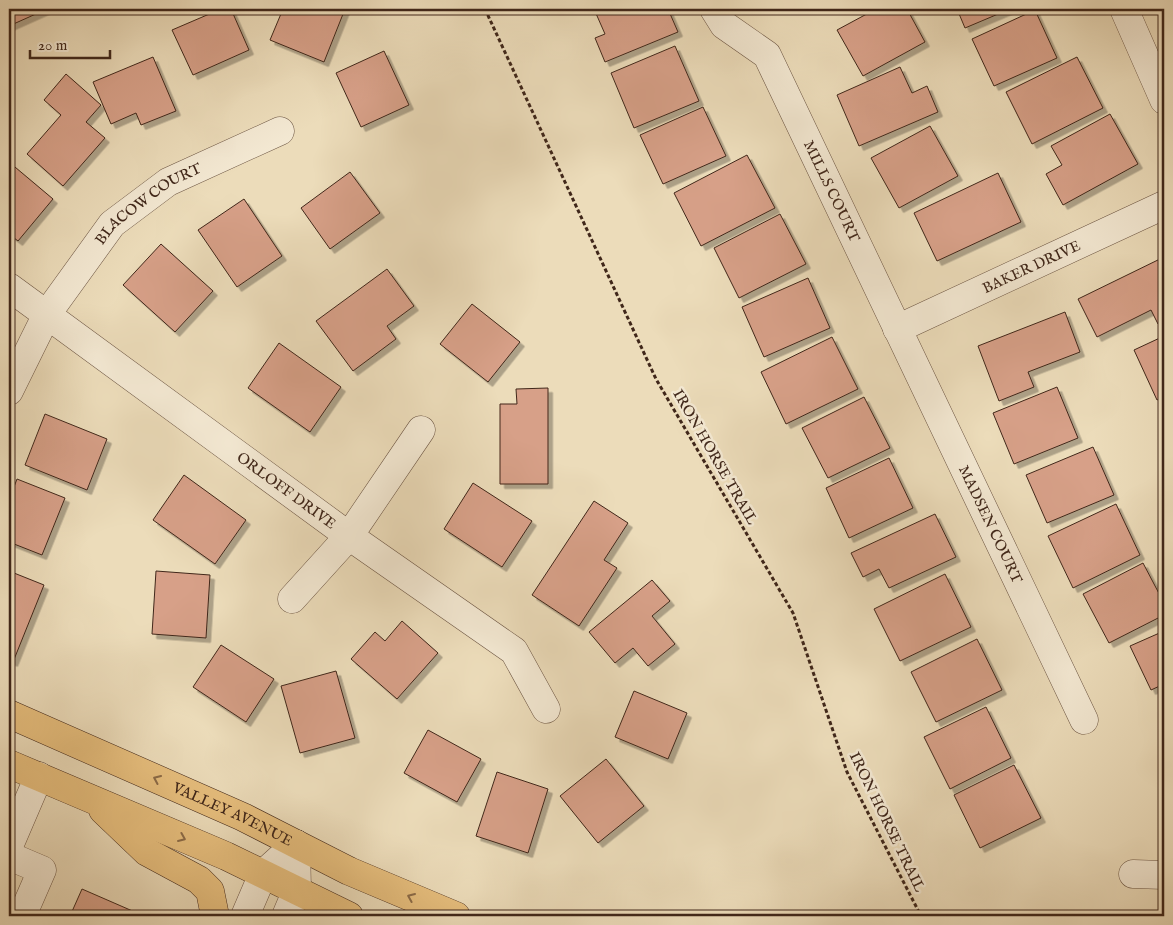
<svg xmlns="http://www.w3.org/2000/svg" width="1173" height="925" font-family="'IM FELL English',serif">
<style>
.building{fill:#d7a088;stroke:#40271a;filter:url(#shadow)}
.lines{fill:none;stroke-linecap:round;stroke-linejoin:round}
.minor-casing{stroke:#6b5442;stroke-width:29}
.major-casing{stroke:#40271a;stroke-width:29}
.path{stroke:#40271a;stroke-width:3;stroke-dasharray:4 2.5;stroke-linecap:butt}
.minor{stroke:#f3e8d2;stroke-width:28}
.major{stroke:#e6be7d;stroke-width:28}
.oneway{stroke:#8b6b47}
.labels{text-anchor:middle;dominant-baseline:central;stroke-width:5;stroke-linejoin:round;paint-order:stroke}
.street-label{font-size:15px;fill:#40271a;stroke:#f3e8d2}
</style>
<defs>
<filter id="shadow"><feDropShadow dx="4.5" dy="4.5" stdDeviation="0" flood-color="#0004"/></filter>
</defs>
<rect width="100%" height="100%" fill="#ecdcba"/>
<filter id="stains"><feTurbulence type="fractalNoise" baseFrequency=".004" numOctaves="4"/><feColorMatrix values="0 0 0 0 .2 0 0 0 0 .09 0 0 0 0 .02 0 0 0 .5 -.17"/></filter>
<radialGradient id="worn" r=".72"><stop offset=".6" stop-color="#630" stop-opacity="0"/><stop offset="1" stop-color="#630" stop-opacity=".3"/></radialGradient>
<!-- building -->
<g class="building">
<path d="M9,9H47L9,26Z"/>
<path d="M221,9H231L249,50L193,75L172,30Z"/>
<path d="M283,9H345L324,62L270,40Z"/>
<path d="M594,9H668L678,32L605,62L595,38L605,34Z"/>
<path d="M876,9H907L925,42L863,76L837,30Z"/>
<path d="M957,9H1010L965,28Z"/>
<path d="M1035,10L1057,58L994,86L972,39Z"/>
<path d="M675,46L699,101L634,128L611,73Z"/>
<path d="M384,51L409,105L361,127L336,73Z"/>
<path d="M153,57L176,111L141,125L136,113L111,124L93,82Z"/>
<path d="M1077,57L1103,108L1032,144L1006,92Z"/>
<path d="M900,67L912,93L927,86L938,112L859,146L837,95Z"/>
<path d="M66,74L101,105L86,122L105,138L63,186L27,154L61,115L44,100Z"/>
<path d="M703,107L726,156L663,184L640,135Z"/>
<path d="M1110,114L1138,164L1063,205L1046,174L1062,165L1051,146Z"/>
<path d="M930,126L958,176L899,208L871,158Z"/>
<path d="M747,155L775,208L701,246L674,193Z"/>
<path d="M9,162L53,199L18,241L9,234Z"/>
<path d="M350,172L380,213L330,249L301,208Z"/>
<path d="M998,173L1021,222L937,261L914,213Z"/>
<path d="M244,199L282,256L237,287L198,230Z"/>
<path d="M780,214L806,264L739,298L714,248Z"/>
<path d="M161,244L213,291L175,332L123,285Z"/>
<path d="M1164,257V321L1158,324L1151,310L1097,337L1078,299Z"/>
<path d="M387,269L414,306L387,326L396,339L353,371L316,321Z"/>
<path d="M808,278L830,328L764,357L742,307Z"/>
<path d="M472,304L520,342L488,382L440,344Z"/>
<path d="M1065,312L1080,352L1028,372L1034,387L999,401L978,346Z"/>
<path d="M1164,336V397L1157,400L1134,350Z"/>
<path d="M832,337L858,389L786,424L761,372Z"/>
<path d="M279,343L341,387L310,432L248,388Z"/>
<path d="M1057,387L1078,438L1014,464L993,413Z"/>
<path d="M548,388V484H500V404H517L516,389Z"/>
<path d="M864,397L890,448L828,478L802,428Z"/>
<path d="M45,414L107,439L87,490L25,465Z"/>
<path d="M1093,447L1114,495L1047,523L1026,475Z"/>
<path d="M889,458L913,508L849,538L826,488Z"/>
<path d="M184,475L246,520L215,564L153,520Z"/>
<path d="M17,479L65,498L42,555L9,542V500Z"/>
<path d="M473,483L532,521L502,567L444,529Z"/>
<path d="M594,501L628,523L604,560L617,568L579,626L532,595Z"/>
<path d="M1116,504L1140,555L1073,588L1048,536Z"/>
<path d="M935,514L956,557L889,588L879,569L863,577L851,553Z"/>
<path d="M1143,563L1164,603V615L1109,643L1083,594Z"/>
<path d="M9,571L44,585L13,662L9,660Z"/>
<path d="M156,571L210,575L206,638L152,634Z"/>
<path d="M945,574L971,627L900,661L874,609Z"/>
<path d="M652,580L670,601L652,616L675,644L648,666L633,648L615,663L589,632Z"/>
<path d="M402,621L438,653L397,699L351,659L375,632L385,641Z"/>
<path d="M1164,631V684L1151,690L1130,646Z"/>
<path d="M977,639L1002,690L936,722L911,672Z"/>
<path d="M221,645L274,679L246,722L193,687Z"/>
<path d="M336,671L355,738L300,753L281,686Z"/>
<path d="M634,691L687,713L668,759L615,737Z"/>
<path d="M986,707L1011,758L950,789L924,737Z"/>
<path d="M428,730L481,759L457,802L404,773Z"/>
<path d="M606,759L644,806L598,843L560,796Z"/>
<path d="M1014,765L1041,818L980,848L954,795Z"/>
<path d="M497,772L548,789L528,853L476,836Z"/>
<path d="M82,889L144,916H145H70Z"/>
</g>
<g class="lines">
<!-- minor casing -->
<g class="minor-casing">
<g id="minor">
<path id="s1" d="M714,9L724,25L767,55L1084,720"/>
<path d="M1124,9L1164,100"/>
<path id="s2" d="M9,287L349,536L514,651L546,709"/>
<path id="s3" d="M897,329L1164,205"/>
<path id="s4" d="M9,391L47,314L112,224L168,182L280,131"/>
<path d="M292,599L349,536L421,430"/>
<path d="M9,846L39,776"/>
<path d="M9,856L42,870L22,916"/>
<path d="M1133,874L1164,875"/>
<path d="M245,916L263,874L296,844"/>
<path d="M286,916L297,890L296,844"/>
</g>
</g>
<!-- major casing -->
<g class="major-casing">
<g id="major">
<path id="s5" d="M9,714L243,817L349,871L456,916"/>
<path d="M9,764L226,856L349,916"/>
<path d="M103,810L147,852L199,880L210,891L215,916"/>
</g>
</g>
<!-- path -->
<path class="path" d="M485,9L656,379L793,613L847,772L921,916"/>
<!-- minor -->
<use href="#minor" class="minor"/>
<!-- major -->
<use href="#major" class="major"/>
</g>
<!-- one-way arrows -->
<defs><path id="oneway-chevron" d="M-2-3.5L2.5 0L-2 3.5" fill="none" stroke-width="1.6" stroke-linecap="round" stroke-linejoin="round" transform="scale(1.25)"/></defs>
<g class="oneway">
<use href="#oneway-chevron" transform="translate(157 779) rotate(-156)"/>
<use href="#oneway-chevron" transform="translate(182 838) rotate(23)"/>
<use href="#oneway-chevron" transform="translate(411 897) rotate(-157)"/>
</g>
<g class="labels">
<!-- street labels -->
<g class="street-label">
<text stroke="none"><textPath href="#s1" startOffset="222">MILLS COURT</textPath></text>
<text stroke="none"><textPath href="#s4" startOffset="238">BLACOW COURT</textPath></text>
<text stroke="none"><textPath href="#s3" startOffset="148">BAKER DRIVE</textPath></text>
<text transform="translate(715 457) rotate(60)">IRON HORSE TRAIL</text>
<text stroke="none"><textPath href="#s2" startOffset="344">ORLOFF DRIVE</textPath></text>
<text stroke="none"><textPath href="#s1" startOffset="591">MADSEN COURT</textPath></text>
<text stroke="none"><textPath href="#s5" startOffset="245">VALLEY AVENUE</textPath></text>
<text transform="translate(887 822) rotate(64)">IRON HORSE TRAIL</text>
</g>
</g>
<!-- margin -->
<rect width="1173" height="925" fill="none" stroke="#ecdcba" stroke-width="30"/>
<rect x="10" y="10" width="1153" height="905" fill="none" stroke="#40271a" stroke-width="2.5"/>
<rect x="15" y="15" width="1143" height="895" fill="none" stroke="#40271a"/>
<!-- scale -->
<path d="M30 50v8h80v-8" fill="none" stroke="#40271a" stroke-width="2.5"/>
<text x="38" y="50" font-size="15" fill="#40271a" stroke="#f3e8d2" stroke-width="4" paint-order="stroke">20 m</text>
<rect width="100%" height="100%" filter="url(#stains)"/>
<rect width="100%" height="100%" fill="url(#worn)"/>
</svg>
